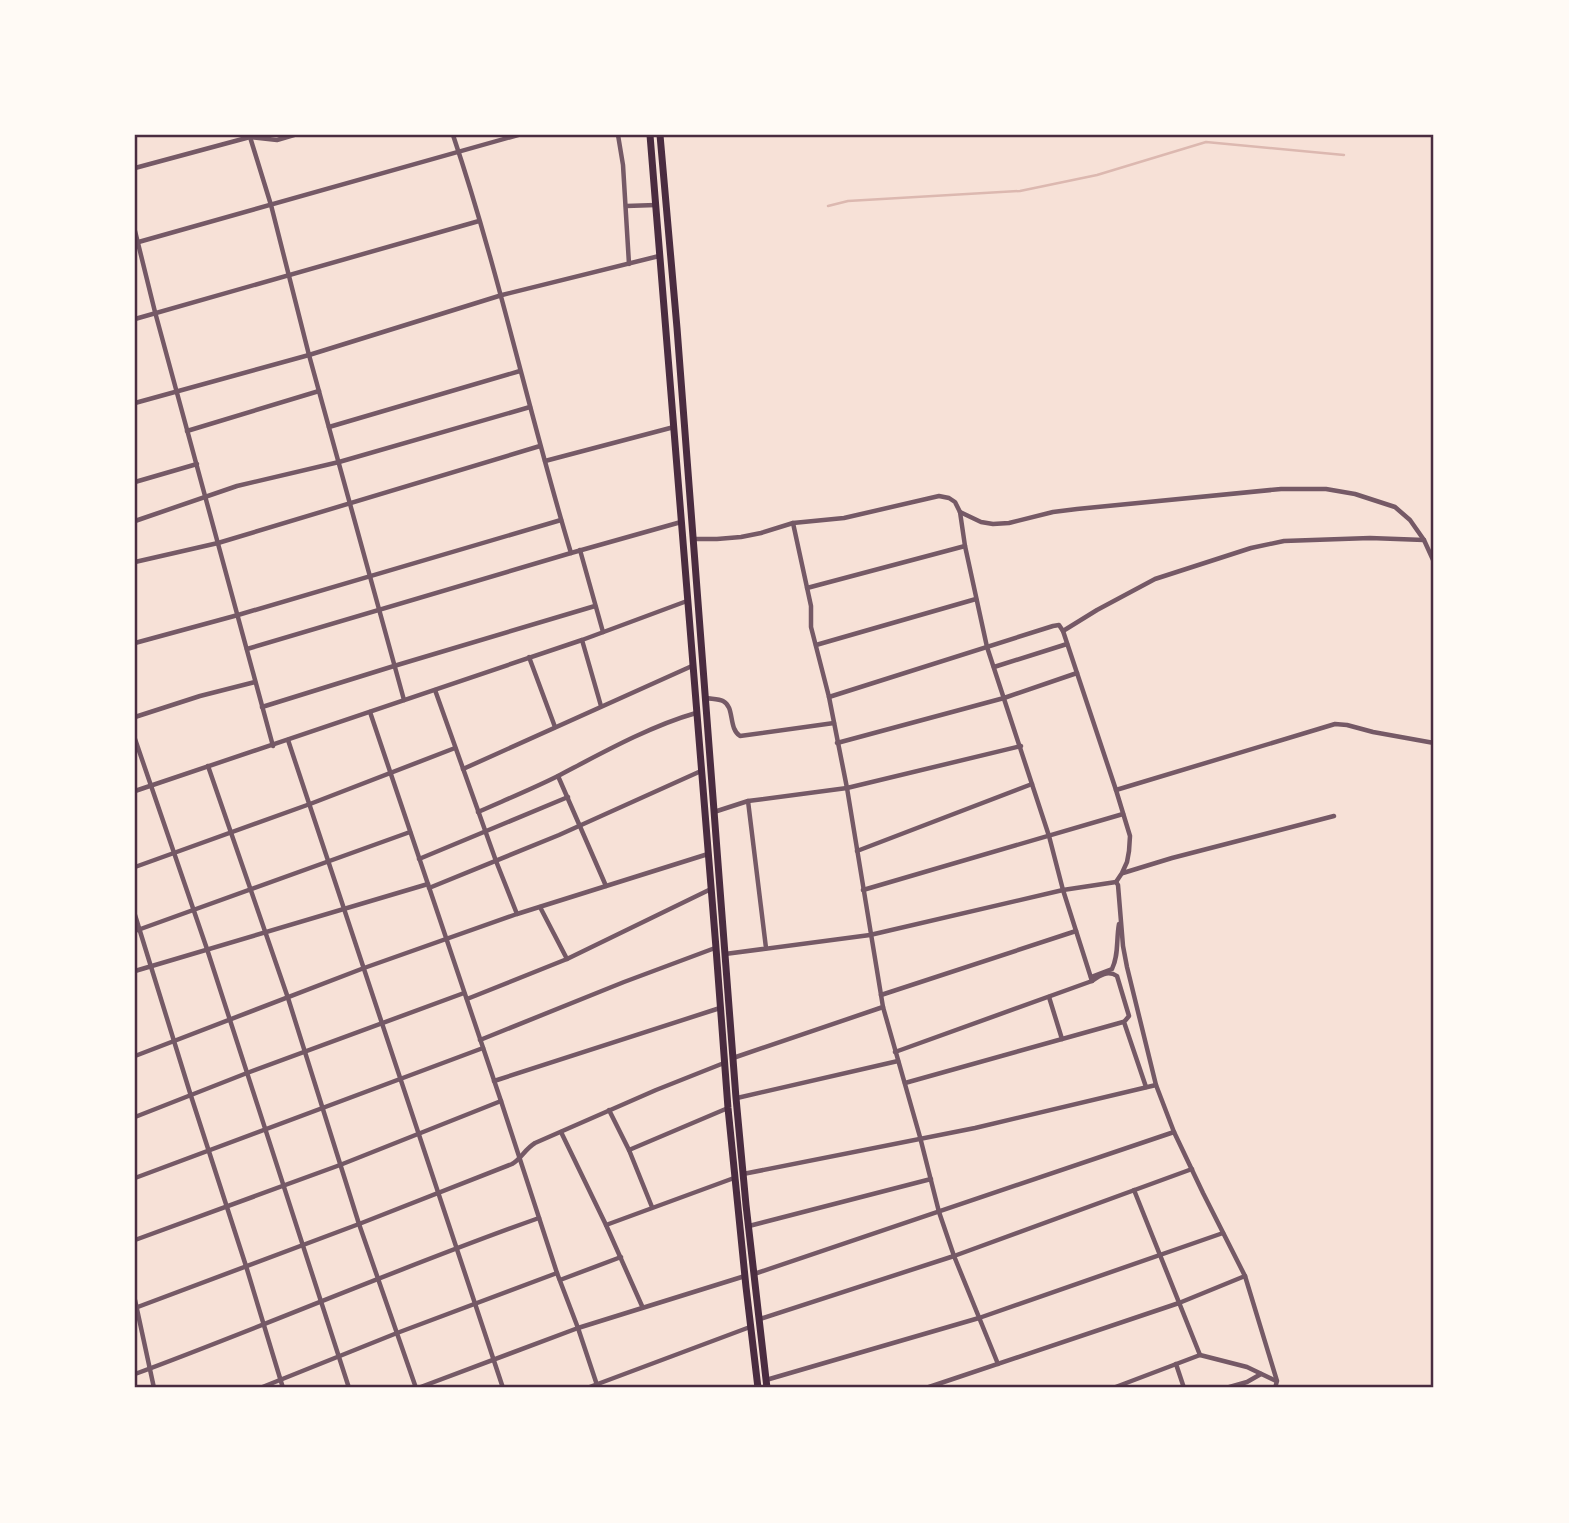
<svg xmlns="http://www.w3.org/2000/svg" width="1569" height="1523" font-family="'Libre Baskerville',serif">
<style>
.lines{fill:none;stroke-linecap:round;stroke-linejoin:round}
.stream{stroke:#dcb8b0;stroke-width:2.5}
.minor{stroke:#755966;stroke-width:4.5}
.primary{stroke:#4a2c40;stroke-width:7}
.neatline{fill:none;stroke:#4a2c40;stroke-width:2.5}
</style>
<rect width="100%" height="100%" fill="#f7e1d7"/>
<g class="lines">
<!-- stream -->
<path class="stream" d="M828,206L848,201L1020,191L1097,175L1206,142L1344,155"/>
<!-- minor -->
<g class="minor">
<path d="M453,135C499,272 529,414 571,553"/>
<path d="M618,135L623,165L629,264"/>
<path d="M250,137L271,205L309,355L404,700"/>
<path d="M135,168L250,137L277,140L294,135"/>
<path d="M626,206L656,205"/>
<path d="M135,231L155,312L273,746"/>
<path d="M135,243L518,135"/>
<path d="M135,319L479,221"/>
<path d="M135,403L309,355L502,295L659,256"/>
<path d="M329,427L520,371"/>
<path d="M187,431L319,391"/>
<path d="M545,461L674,427"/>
<path d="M135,482L197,464"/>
<path d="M960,512L981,522L993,524L1009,523L1053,512L1077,509L1281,489H1326L1355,494L1395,507L1410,520L1424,540L1434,562"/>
<path d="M135,521L237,486L339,462L530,407"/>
<path d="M793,523L811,606V627L829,697L847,788L883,1007L920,1137L939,1212L954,1256L998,1364"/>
<path d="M693,539H717L741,537L761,533L793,523L844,518L939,496L949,498L955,502L960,512L965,546L987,647L1049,836L1063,890L1092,981"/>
<path d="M580,550L603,632"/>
<path d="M135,562L218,543L540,446"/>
<path d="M807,588L965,546"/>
<path d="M1063,631L1097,610L1155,579L1251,548L1284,541L1370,538L1424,540"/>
<path d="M582,640L601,706"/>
<path d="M135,643L238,615L561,520"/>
<path d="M816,645L976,599"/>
<path d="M247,649L571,553L681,522"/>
<path d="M529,657L555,727"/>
<path d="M994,667L1067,644"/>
<path d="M435,690L496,861L517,914"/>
<path d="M829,697L1053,626L1059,625L1063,631L1116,790L1130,836L1129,851L1127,862L1122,873L1116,882"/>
<path d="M706,698C711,699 719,699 723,701C735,707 728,728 740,736L834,723"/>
<path d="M262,707L394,666L595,606"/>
<path d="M370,712L501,1101L557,1273L578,1328L598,1388"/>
<path d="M135,717L200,696L255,682"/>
<path d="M135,739L207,949L349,1388"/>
<path d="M288,740L503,1388"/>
<path d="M837,743L1004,698L1077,673"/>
<path d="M208,766L288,998L359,1224L416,1388"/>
<path d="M463,769L692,666"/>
<path d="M558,776L606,886"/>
<path d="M1116,790L1335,724L1347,725L1373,732L1434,743"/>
<path d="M135,791L582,640L687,601"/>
<path d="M748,801L766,948"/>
<path d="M478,812C505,800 532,789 558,776C600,754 650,726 696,713"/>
<path d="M714,812L748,801L847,788L1021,746"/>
<path d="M857,851L1032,784"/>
<path d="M419,859L568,797"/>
<path d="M135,867L310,804L455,748"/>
<path d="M1123,873L1172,858L1334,816"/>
<path d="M429,888L559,835L701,771"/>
<path d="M863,890L1123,814"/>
<path d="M540,907L567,959"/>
<path d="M135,915L191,1096L246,1266L283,1388"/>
<path d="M135,931L410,832"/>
<path d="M725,954L870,935L1063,890L1116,882L1118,885L1123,946L1127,967L1156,1085L1174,1132L1203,1193L1245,1276L1277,1381L1275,1388"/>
<path d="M135,971L428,884"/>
<path d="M1091,977L1112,969C1119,955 1116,940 1119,924"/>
<path d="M881,995L1076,931"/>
<path d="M1049,997L1062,1039"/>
<path d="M467,999L567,959L711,889"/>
<path d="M480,1040L624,982L715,948"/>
<path d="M895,1052L1092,981C1100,975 1108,970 1117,976L1129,1016L1124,1022L1146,1087"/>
<path d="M135,1056L364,968L517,914L708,854"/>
<path d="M733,1058L883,1007"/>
<path d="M494,1081L720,1008"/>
<path d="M905,1083L1123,1022"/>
<path d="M737,1098L898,1061"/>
<path d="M609,1110L629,1150L652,1207"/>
<path d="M135,1117L247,1073L464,993"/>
<path d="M561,1132L606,1225L642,1306"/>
<path d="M629,1150L728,1108"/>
<path d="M743,1174L975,1128L1156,1085"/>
<path d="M135,1178L483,1048"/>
<path d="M1134,1190L1200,1355"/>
<path d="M606,1225L734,1178"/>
<path d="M749,1226L931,1179"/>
<path d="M135,1240L340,1165L501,1101"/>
<path d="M754,1274L1174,1132"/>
<path d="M560,1280L621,1257"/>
<path d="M135,1300L154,1388"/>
<path d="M135,1308L359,1224L512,1164C521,1159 525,1149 535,1143L656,1090L724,1063"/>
<path d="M760,1319L954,1256L1192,1169"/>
<path d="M1176,1364L1184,1388"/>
<path d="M135,1374C270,1324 403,1266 539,1218"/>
<path d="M766,1380L979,1318L1223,1233"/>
<path d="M260,1388L397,1333L557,1273"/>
<path d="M418,1388L578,1328L745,1276"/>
<path d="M587,1388L750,1327"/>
<path d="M926,1388L1179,1303L1245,1276"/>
<path d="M1113,1388L1200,1355L1247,1367L1276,1381"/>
<path d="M1226,1388L1247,1382L1261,1374"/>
</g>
<!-- primary -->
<g class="primary">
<path d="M650,135L716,948L728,1108L746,1287L758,1388"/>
<path d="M660,135L677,328L736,1098L746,1205L767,1388"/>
</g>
</g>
<!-- border -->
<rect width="1569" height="1523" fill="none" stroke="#fffaf5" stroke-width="273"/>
<rect x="136" y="136" width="1296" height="1250" class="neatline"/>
</svg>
